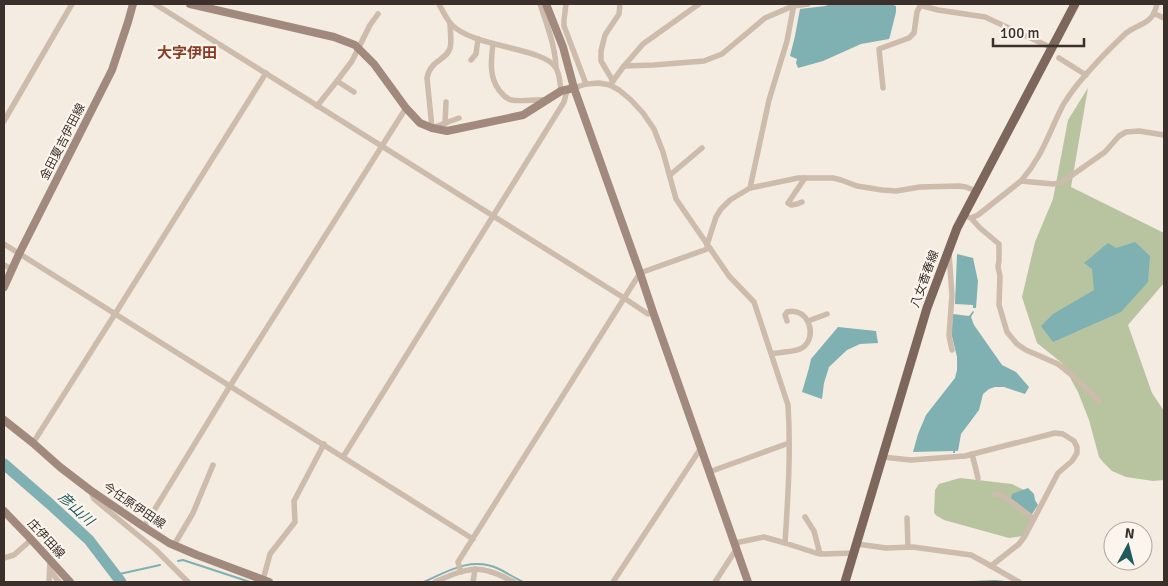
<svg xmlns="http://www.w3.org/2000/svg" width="1168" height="586" font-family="Signika,'Noto Sans JP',sans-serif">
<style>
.green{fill:#b8c4a0}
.water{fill:#7fb0b2}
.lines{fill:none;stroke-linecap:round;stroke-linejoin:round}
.stream{stroke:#7fb0b2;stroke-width:2}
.river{stroke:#7fb0b2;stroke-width:11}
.street{stroke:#cdbbac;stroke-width:5.5}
.secondary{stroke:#a18a7d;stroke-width:8}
.primary{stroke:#7d675c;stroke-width:9}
.labels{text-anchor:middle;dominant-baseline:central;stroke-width:4.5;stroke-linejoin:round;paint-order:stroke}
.street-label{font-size:12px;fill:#3b302b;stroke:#fbf5ee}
.water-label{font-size:14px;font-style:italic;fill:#1f5a5e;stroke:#fbf5ee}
.quarter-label{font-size:15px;font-weight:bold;fill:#8c3b22;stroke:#fbf5ee}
</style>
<rect width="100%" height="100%" fill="#f4ebe1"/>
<!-- green -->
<g class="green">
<path d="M1088,88L1071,187L1164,233V283L1128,325L1152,393L1164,411V480L1153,481L1126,477L1112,471L1103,462L1099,457L1089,420L1078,392L1062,363L1037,343L1022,297L1035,242L1053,199L1068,120Z"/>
<path d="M960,478L1012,484L1030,493C1035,515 1033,516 1023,536L1009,538L944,520L937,516L934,513L935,490L939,484Z"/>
</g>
<!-- water -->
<g class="water">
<path d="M831,4H891L896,6V12L890,36L889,39L861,44L823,61L798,68L796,63L797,59L790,56L795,36L800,9L825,6Z"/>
<path d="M1135,242L1150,256L1148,282L1121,312L1053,342L1041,326L1053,314L1094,290L1092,269L1084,263L1108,243L1116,248Z"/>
<path d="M957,254L973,258L978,281L976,308H973V305L955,304Z"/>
<path d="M973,311L974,312L971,317L974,325L1002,365L1016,372L1029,387L1025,394L1004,387H995L989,389L983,394L979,410L961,434L958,451H955V453H953V451L913,452L918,434L926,415L955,378L957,370V357L951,332L953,314L969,316Z"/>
<path d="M838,327L876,331L878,343L860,344L847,350L829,367L824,383L822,399L802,392L809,368L811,359Z"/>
<path d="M1028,488L1034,494L1035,500L1038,505L1032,514L1011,498L1012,494Z"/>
</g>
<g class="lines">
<!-- stream -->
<g class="stream">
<path d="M178,561L183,560L250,582"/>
<path d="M115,575L160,565"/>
<path d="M424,582C448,571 472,556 499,569C507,573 515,578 523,582"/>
<path d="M972,582L995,581L1005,582"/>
</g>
<!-- river -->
<path class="river" d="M4,464L50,504L89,540L121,582"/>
<!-- street -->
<g class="street">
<path d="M155,4L624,298L648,314L653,312"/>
<path d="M439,4C442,10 446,18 451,24C473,48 544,47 556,68C560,75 560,83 561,91"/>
<path d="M540,4C547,25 555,45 556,67"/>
<path d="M566,4L564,20V26L586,84"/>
<path d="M922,4L923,6L938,10L985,17L1052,48"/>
<path d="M1155,14L1164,18"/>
<path d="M450,24C450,31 452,41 450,48C447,60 430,60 427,78L432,128L459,118"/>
<path d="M493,44C491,60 489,77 499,90C503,95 505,98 511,100C522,102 535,99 547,100"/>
<path d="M1059,58L1086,75"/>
<path d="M471,60L476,54L478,39"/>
<path d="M624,66L654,65L704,61L722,54L765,18L793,6L808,4"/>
<path d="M337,81L352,61L370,25L378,14"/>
<path d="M613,81L601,61V51L605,35L619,14L620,4"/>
<path d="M610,85L624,66L643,44L699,4"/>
<path d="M574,88L586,84L599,83L610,85L619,90L631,100L643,113L654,129L663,152L676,199L729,276L754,302L788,405C791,451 788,497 785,543L816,553L824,554L854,553"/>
<path d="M883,88L879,49L909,38L914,33L917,12L921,4"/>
<path d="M317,106L337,81L354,92"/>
<path d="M4,121L72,4"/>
<path d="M445,124L446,102"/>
<path d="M670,175L702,148"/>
<path d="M1021,181C1042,157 1048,135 1062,107C1072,89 1087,73 1100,59C1108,50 1117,42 1125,34C1140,22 1152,26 1157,4"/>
<path d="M750,188L769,100L787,41L794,4"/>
<path d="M802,202L797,204L791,205L788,203L805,178"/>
<path d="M968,217L971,218L978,215L1021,181L1053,184L1061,183L1105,152L1119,136L1126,132L1139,131L1164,135"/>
<path d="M971,218L980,228L999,244V261L998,267L1000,276L999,305L1007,332L1017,344L1026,350L1058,364L1073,376L1099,401"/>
<path d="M4,244L473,539"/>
<path d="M707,245L716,217L721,209L730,200L750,188L798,178H833L841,180L857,186L882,190L896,191L920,187L959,186L966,187L976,191"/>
<path d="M949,253L952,295L949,336L952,350"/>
<path d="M4,265L12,269"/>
<path d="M808,321L827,314"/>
<path d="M772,354C780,352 796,352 802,348C819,337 808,306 787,312L785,315L787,321"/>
<path d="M33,443L115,314L266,73"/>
<path d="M972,454L978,478"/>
<path d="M343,457L564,102L567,90"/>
<path d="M882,457L911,460L965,456L1055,433L1063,434L1074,441L1077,447V453L1072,461L1058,473L1025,536L1019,544L991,566"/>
<path d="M709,472L789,443"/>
<path d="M90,490L94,499L156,550L188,582"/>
<path d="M995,495H1001L1034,519"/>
<path d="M805,517L814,531L820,554"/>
<path d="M907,518L908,547"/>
<path d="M144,527L230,386L406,108"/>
<path d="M735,543L764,537L785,543"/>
<path d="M857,544L886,548L913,547L971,555L984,562L1019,582"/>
<path d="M174,545L193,513L213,465"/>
<path d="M4,558L14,555L32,539"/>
<path d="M50,570L59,582"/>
<path d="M461,572L458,562L640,273L710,248"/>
<path d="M263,580L270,554L295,522L294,501L324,444"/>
<path d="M49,582L50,560"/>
<path d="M435,582C451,575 471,565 488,571C497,573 506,578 514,582"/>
<path d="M473,582L475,569"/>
<path d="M613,582L701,448"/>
<path d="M715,582L737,548"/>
</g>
<!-- secondary -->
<g class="secondary">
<path d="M190,4L334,37L355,45L374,64L406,108L420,123L432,128L447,131L523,115L561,91L574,88"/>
<path d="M546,4L563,47L574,88L640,273L653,312L748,582"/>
<path d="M4,287L19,254L112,70L128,22L133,4"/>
<path d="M4,420L33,443L60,467L90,490L144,527L169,543L197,555L269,582"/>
<path d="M4,511L29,537L70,582"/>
</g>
<!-- primary -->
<path class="primary" d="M845,582L927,308L957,228L1075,4"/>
</g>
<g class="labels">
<!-- street labels -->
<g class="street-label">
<text transform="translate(63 142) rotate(-63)">金田夏吉伊田線</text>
<text transform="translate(925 279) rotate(-70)">八女香春線</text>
<text transform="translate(134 506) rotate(34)">今任原伊田線</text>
<text transform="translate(46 539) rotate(47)">庄伊田線</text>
</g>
<!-- water labels -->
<g class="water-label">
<text transform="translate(76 509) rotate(42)">彦山川</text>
</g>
<!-- quarter labels -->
<g class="quarter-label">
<text x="187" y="53">大字伊田</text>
</g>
</g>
<!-- border -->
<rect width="1168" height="586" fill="none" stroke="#3b302b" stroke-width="10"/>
<!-- north arrow -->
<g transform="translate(1128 546) rotate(7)"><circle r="24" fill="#fbf5ee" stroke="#aea6a0"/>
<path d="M0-4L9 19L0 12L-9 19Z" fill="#1f5a5e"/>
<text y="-8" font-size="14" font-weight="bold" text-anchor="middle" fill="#3b302b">N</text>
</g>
<!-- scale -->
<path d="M993 38v8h91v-8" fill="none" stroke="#3b302b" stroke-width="2.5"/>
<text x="1000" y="38" font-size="15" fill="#3b302b" stroke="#fbf5ee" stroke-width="4" paint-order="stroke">100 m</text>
</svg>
